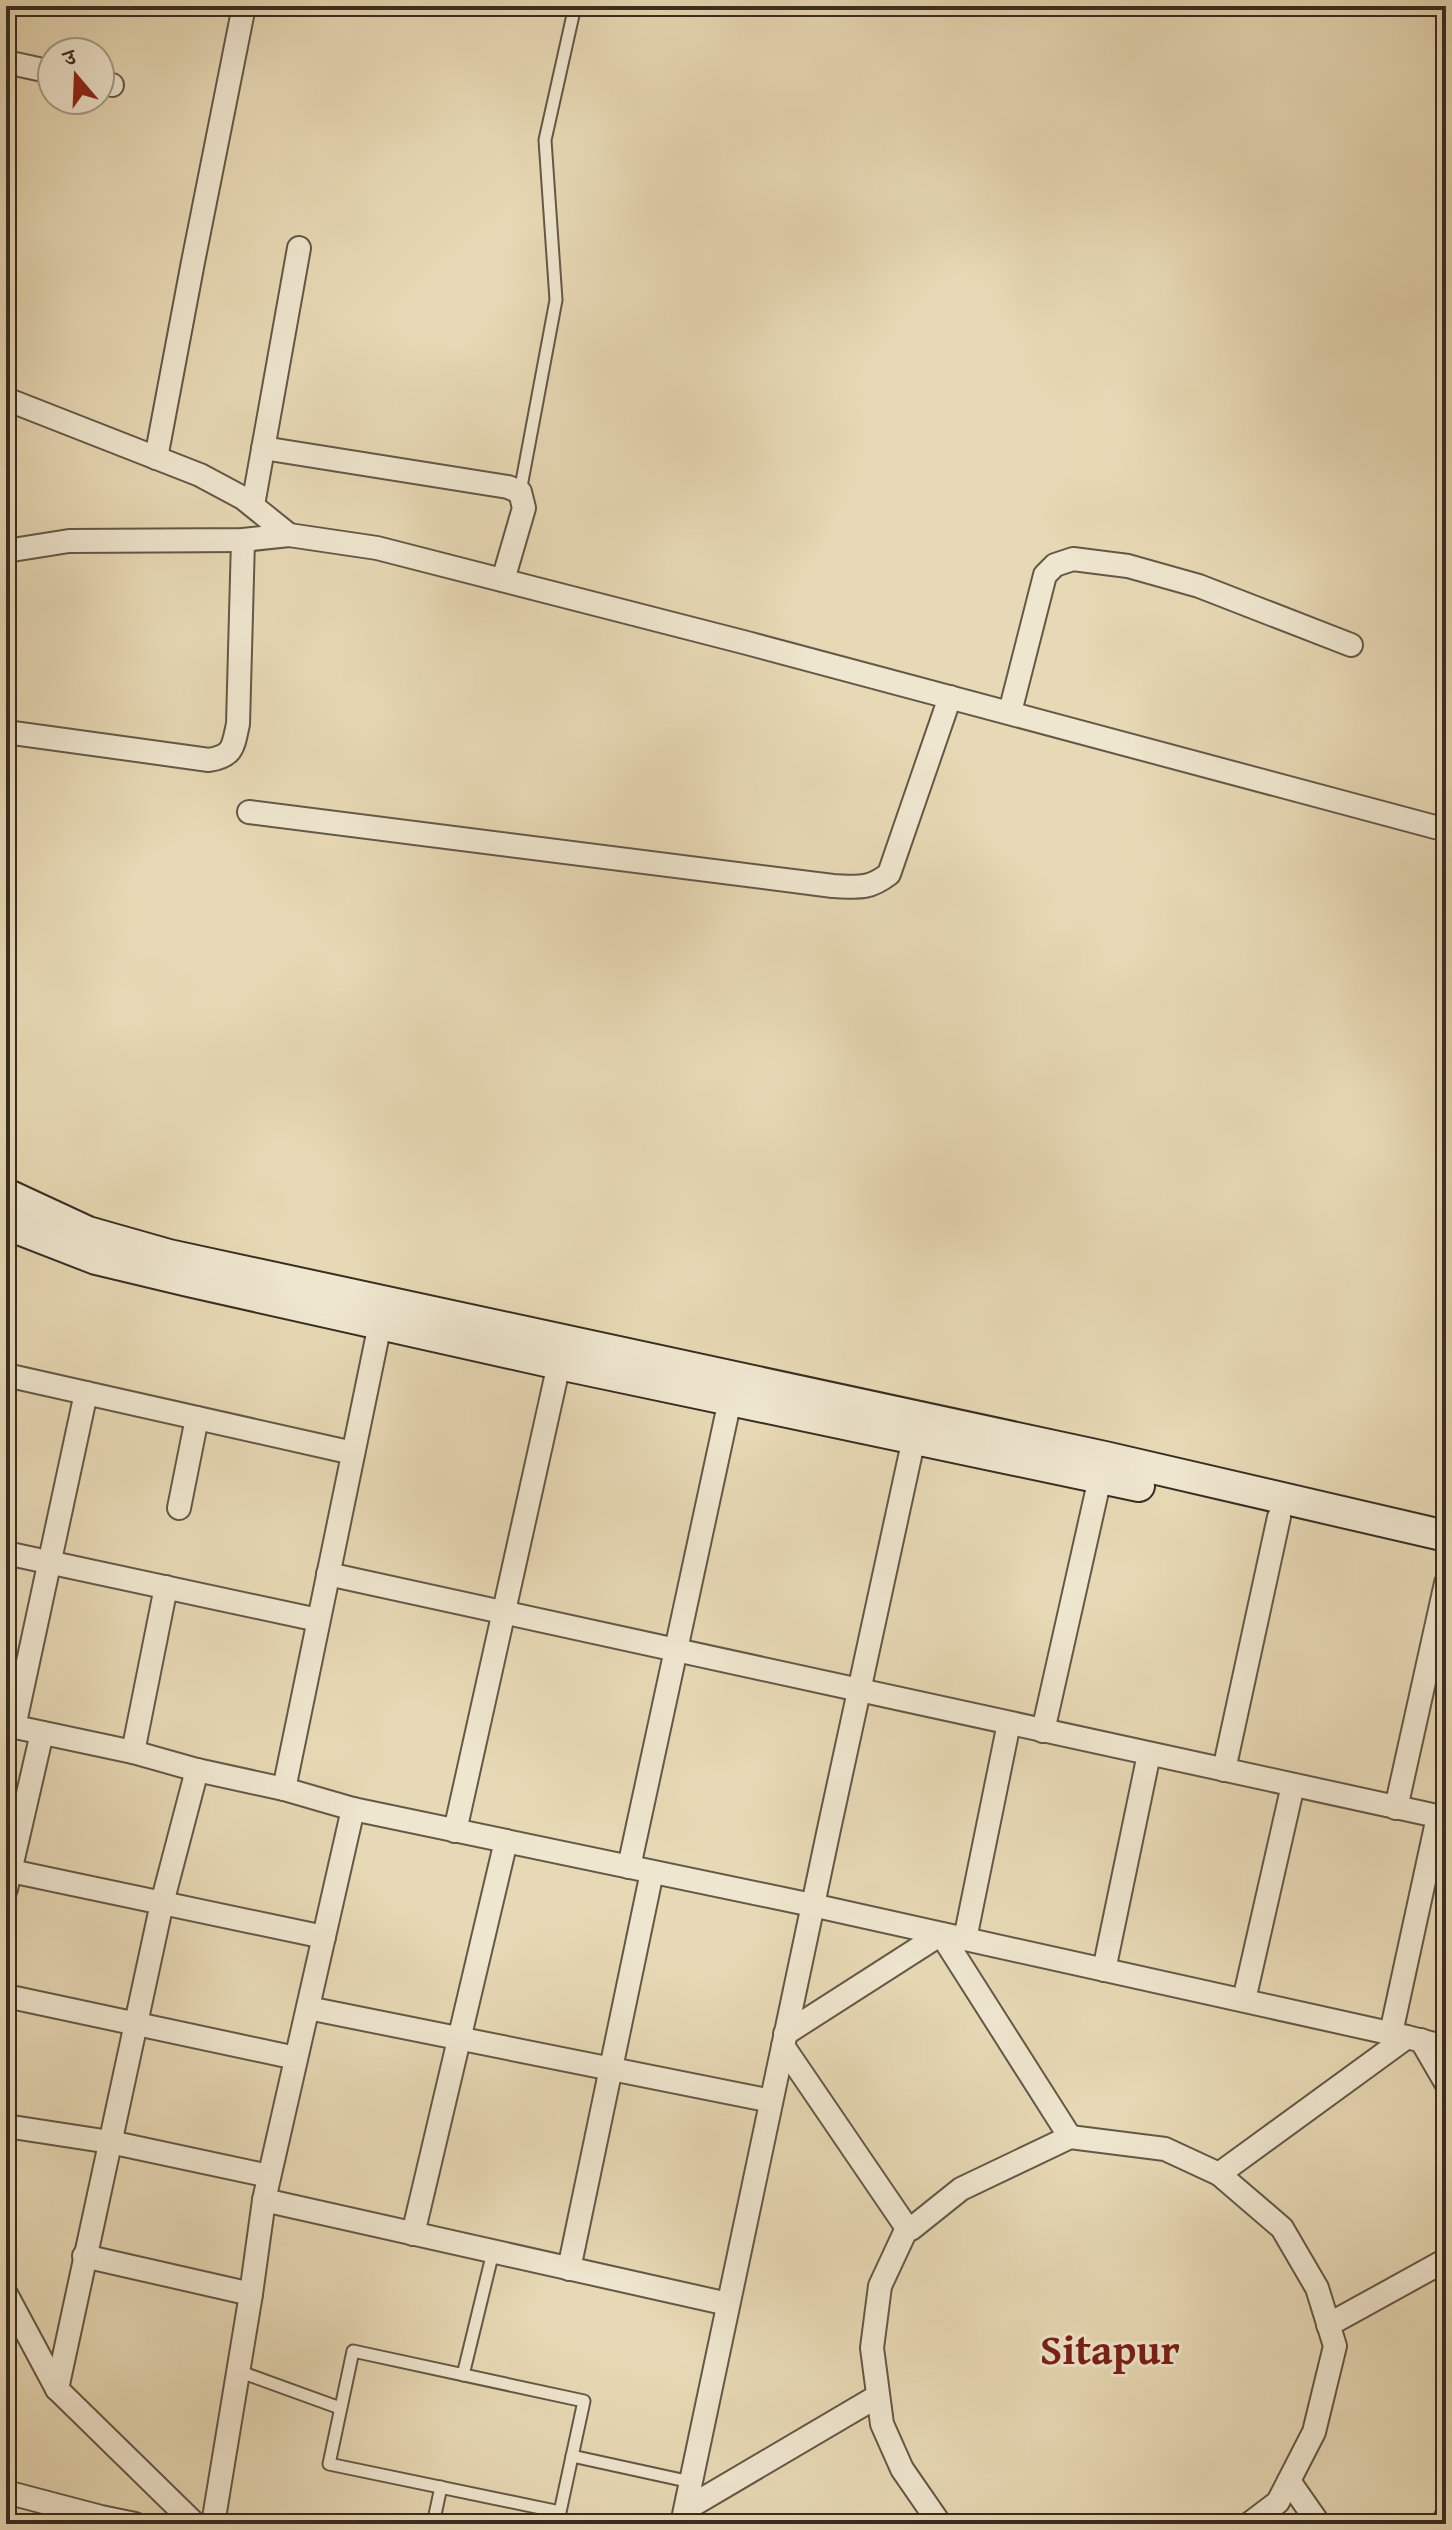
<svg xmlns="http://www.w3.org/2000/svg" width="1452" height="2530" font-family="'Gentium Book Plus','Noto Serif Devanagari',serif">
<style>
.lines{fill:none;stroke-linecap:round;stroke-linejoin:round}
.lane-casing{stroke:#645846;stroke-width:15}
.street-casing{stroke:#645846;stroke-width:26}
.secondary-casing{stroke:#382d21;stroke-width:34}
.lane{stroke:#efe6cf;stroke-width:11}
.street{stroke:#efe6cf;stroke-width:22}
.secondary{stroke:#efe6cf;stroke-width:30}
.labels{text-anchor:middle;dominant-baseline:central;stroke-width:6;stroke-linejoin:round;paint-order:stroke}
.town-label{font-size:42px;font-weight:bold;fill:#7a1f14;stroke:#efe6cf}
</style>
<rect width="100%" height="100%" fill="#e7d9b5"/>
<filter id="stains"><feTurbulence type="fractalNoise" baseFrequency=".0025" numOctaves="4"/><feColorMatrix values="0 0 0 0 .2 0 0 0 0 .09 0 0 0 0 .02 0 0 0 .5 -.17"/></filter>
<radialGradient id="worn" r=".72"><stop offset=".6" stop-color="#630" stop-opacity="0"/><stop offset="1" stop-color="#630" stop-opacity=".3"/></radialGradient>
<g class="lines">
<!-- lane casing -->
<g class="lane-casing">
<g id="lane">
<path d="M520,492L556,300L545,140L575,6"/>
<path d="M353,2351L584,2401L560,2512L329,2464Z"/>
<path d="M238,2371L340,2408"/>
<path d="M463,2375L493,2252"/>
<path d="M572,2456L691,2482"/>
<path d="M433,2524L441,2487"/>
</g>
</g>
<!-- street casing -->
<g class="street-casing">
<g id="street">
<path d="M6,62L52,72"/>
<path d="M100,82L112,85"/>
<path d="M6,399L200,475L243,498L289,535"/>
<path d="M263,448L508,487L520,492L524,508L503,580"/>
<path d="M156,458L193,262L244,6"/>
<path d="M253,505L299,248"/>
<path d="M6,551L69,541L243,540L289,535L377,548L747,643L1446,830"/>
<path d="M1010,712L1045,575L1055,565L1073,559L1128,566L1199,586L1351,645"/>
<path d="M6,732L209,760C234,756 233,746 238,724L243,540"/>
<path d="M249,812L833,886C858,887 868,890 889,874L950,697"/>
<path d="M6,1375L353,1453"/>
<path d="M179,1508L197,1418"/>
<path d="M6,1553L318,1620"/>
<path d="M328,1574L1446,1818"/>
<path d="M6,1725L133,1752L197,1770L284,1789L353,1809L812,1905L1407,2037L1446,2047"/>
<path d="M14,1727L86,1393"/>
<path d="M1043,1731L1100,1478"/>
<path d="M133,1752L166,1587"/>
<path d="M1224,1770L1279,1517"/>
<path d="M284,1789L380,1324"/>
<path d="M1396,1808L1446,1583"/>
<path d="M455,1831L559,1364"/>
<path d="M629,1867L730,1400"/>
<path d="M6,1870L324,1937"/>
<path d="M6,1889L42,1733"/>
<path d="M965,1939L1009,1723"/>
<path d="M1104,1970L1149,1754"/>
<path d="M6,1996L296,2058"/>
<path d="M1244,2000L1293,1785"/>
<path d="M308,2008L771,2101"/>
<path d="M1391,2033L1438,1817"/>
<path d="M785,2034L941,1934L1070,2137"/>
<path d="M1421,2040L1446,2083"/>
<path d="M783,2046L907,2228"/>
<path d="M6,2126L110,2142L269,2176"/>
<path d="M1219,2174L1407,2037"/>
<path d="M264,2200L728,2304"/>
<path d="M413,2234L506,1841"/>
<path d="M84,2256L251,2294"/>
<path d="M569,2269L652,1872"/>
<path d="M6,2294L57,2389L195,2524"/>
<path d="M1328,2325L1446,2260"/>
<path d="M57,2389L162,1903L197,1770"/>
<path d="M1289,2481L1319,2524"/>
<path d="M6,2492L101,2517L135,2524"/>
<path d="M686,2509L878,2396"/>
<path d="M213,2524L251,2294L264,2200L353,1809"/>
<path d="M682,2524L829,1829L914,1438"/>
<path d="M940,2524L902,2469L882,2424L872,2348L880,2286L907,2228L911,2229L961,2189L1070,2137L1165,2149L1219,2174L1282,2228L1317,2288L1335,2346L1314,2432L1278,2502L1249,2524"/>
<path d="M1445,2524L1446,2517"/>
</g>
</g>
<!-- secondary casing -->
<g class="secondary-casing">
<g id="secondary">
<path d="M6,1194L88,1232L169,1255L1105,1457L1446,1536"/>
<path d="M6,1224L96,1259L188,1281L559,1364L1139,1486"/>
</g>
</g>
<!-- lane -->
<use href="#lane" class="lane"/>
<!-- street -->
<use href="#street" class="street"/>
<!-- secondary -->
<use href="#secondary" class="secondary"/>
</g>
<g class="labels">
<!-- town labels -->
<g class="town-label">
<text x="1110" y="2348">Sitapur</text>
</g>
</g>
<!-- margin -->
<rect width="1452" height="2530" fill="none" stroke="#e7d9b5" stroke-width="32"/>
<rect x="8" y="8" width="1436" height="2514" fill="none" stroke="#382d21" stroke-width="4"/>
<rect x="16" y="16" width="1420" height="2498" fill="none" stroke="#382d21" stroke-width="2"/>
<!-- north arrow -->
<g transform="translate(76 76) rotate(341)"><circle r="38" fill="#efe6cf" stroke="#a69c89" stroke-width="2"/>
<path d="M0-6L14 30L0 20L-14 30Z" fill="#8f2418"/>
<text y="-12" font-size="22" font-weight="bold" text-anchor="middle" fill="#382d21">उ</text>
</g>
<rect width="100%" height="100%" filter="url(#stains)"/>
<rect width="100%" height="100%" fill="url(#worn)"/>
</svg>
